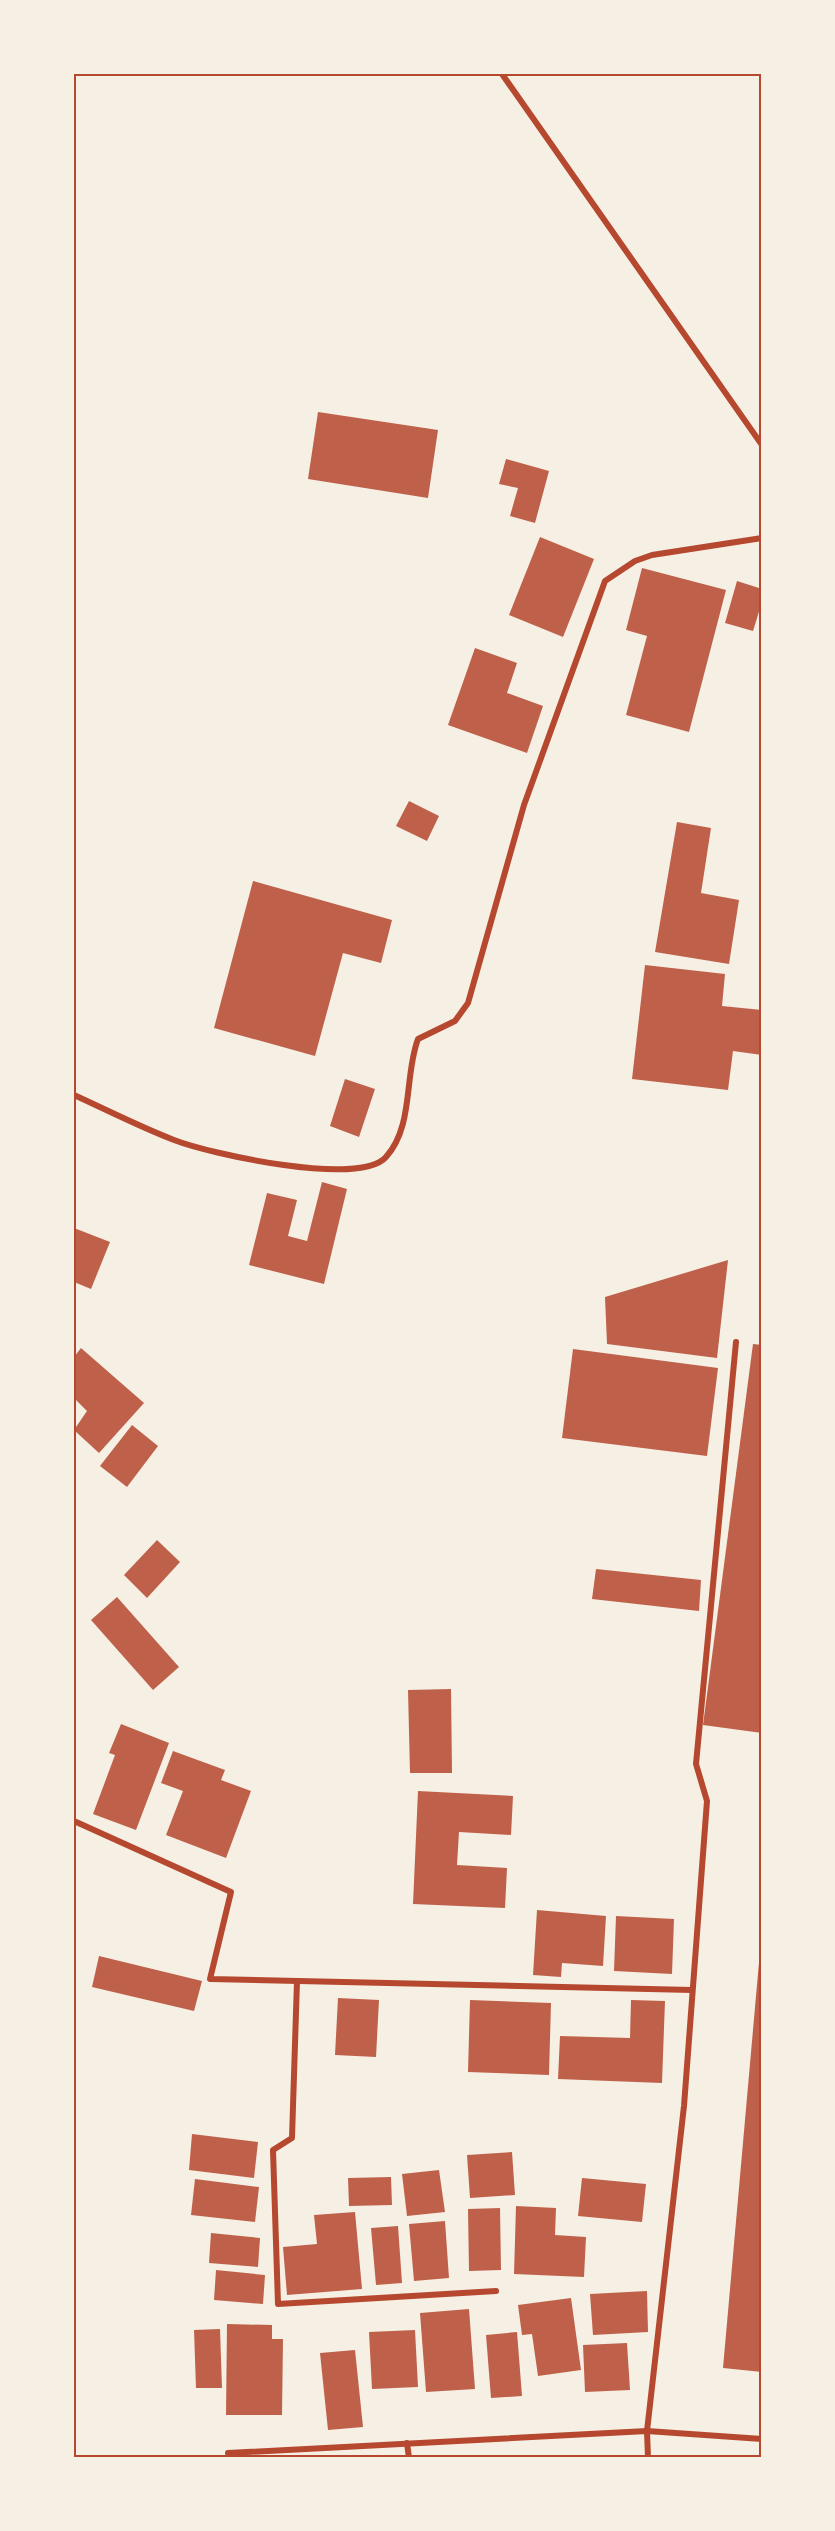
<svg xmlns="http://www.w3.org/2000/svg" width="835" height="2531" font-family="Roboto,sans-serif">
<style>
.building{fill:#bf614a}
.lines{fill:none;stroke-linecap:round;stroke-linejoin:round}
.minor{stroke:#b5482f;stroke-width:6}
.neatline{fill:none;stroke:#b5482f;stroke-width:2}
</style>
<rect width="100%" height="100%" fill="#f6efe4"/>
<!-- building -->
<g class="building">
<path d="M318,412L438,430L428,498L308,479Z"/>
<path d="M506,459L549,471L535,523L510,516L518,488L499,484Z"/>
<path d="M540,537L594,559L563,637L509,615Z"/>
<path d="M642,568L726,590L689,732L626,715L647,636L626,630Z"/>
<path d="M737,581L762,589V602L753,631L725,623Z"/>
<path d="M475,648L517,663L507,693L543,706L527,753L448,725Z"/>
<path d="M409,801L439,816L427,841L396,826Z"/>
<path d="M677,822L711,828L701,893L739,900L729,964L655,952Z"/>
<path d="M253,881L392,920L381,963L343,953L315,1056L214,1028Z"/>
<path d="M645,965L725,974L722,1006L762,1010V1055L733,1051L728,1090L632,1079Z"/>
<path d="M345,1079L375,1089L359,1137L330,1126Z"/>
<path d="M322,1182L347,1189L324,1284L249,1265L267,1193L297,1200L288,1236L307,1241Z"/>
<path d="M74,1228L110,1242L91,1289L74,1282Z"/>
<path d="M728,1260L717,1358L607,1344L605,1297Z"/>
<path d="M753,1344L762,1345V1733L703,1725Z"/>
<path d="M81,1348L144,1403L99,1453L74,1430L87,1411L74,1398V1357Z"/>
<path d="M573,1349L718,1368L707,1456L562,1438Z"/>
<path d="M132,1425L158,1446L127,1487L100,1466Z"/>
<path d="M157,1540L180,1562L147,1598L124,1575Z"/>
<path d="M596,1569L701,1580L699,1611L592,1599Z"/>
<path d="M117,1597L179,1667L153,1690L91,1620Z"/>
<path d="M451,1689L452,1773H410L408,1690Z"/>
<path d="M121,1724L169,1743L136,1830L93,1814L115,1755L109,1753Z"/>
<path d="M173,1751L225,1770L221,1780L251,1791L226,1858L166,1835L183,1791L161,1783Z"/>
<path d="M418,1791L513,1796L511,1835L459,1832L457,1865L507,1868L505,1908L413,1904Z"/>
<path d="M537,1910L606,1916L603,1966L562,1963L561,1977L533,1975Z"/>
<path d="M616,1916L674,1919L672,1974L614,1971Z"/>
<path d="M760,1951H762V2372L723,2368Z"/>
<path d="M99,1956L202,1981L194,2011L92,1987Z"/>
<path d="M338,1998L379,2000L376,2057L335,2055Z"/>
<path d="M470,2000L551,2003L549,2075L468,2072Z"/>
<path d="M631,2000L665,2001L662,2083L558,2079L560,2036L630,2038Z"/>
<path d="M192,2134L258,2142L254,2178L189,2170Z"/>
<path d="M512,2152L515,2195L470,2198L467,2155Z"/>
<path d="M439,2170L445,2212L407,2216L402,2174Z"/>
<path d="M391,2177L392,2205L349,2206L348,2178Z"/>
<path d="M582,2178L646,2184L642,2222L578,2216Z"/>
<path d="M195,2179L259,2187L255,2222L191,2215Z"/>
<path d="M516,2206L556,2208L555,2235L586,2237L584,2277L514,2274Z"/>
<path d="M500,2208L501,2270L469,2271L468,2209Z"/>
<path d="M355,2212L362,2289L287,2295L283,2247L317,2244L314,2215Z"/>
<path d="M445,2221L449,2278L414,2281L409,2224Z"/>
<path d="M398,2226L402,2283L376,2285L371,2228Z"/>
<path d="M211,2233L260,2238L258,2267L209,2263Z"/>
<path d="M216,2270L265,2275L263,2304L214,2300Z"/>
<path d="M647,2291L648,2332L593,2335L590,2294Z"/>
<path d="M571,2298L581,2370L538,2376L532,2334L522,2335L518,2305Z"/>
<path d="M469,2309L475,2389L426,2392L420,2313Z"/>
<path d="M227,2324L272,2325V2339H283L282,2415H226Z"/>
<path d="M220,2329L222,2388H196L194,2330Z"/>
<path d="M415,2330L418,2387L372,2389L369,2332Z"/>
<path d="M517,2332L522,2396L491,2398L486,2335Z"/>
<path d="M627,2343L630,2390L585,2392L583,2345Z"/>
<path d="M355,2350L363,2427L328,2430L320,2353Z"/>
</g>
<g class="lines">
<!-- minor -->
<g class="minor">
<path d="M502,74L762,445"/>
<path d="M74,1095C107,1110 140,1127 174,1140C210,1154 360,1187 386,1157C414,1126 404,1076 418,1039L455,1021L468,1003L524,805L605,581L635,561L652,555L762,538"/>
<path d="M74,1821L231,1892L210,1979L692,1990"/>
<path d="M297,1981L292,2138L273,2150L278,2304L496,2291"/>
<path d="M407,2443L409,2458"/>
<path d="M228,2453L647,2431L762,2439"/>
<path d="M648,2458L647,2431L684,2106L707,1801L696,1764L736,1342"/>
</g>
</g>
<!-- border -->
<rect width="835" height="2531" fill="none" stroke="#f6efe4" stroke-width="150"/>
<rect x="75" y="75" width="685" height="2381" class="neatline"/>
</svg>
